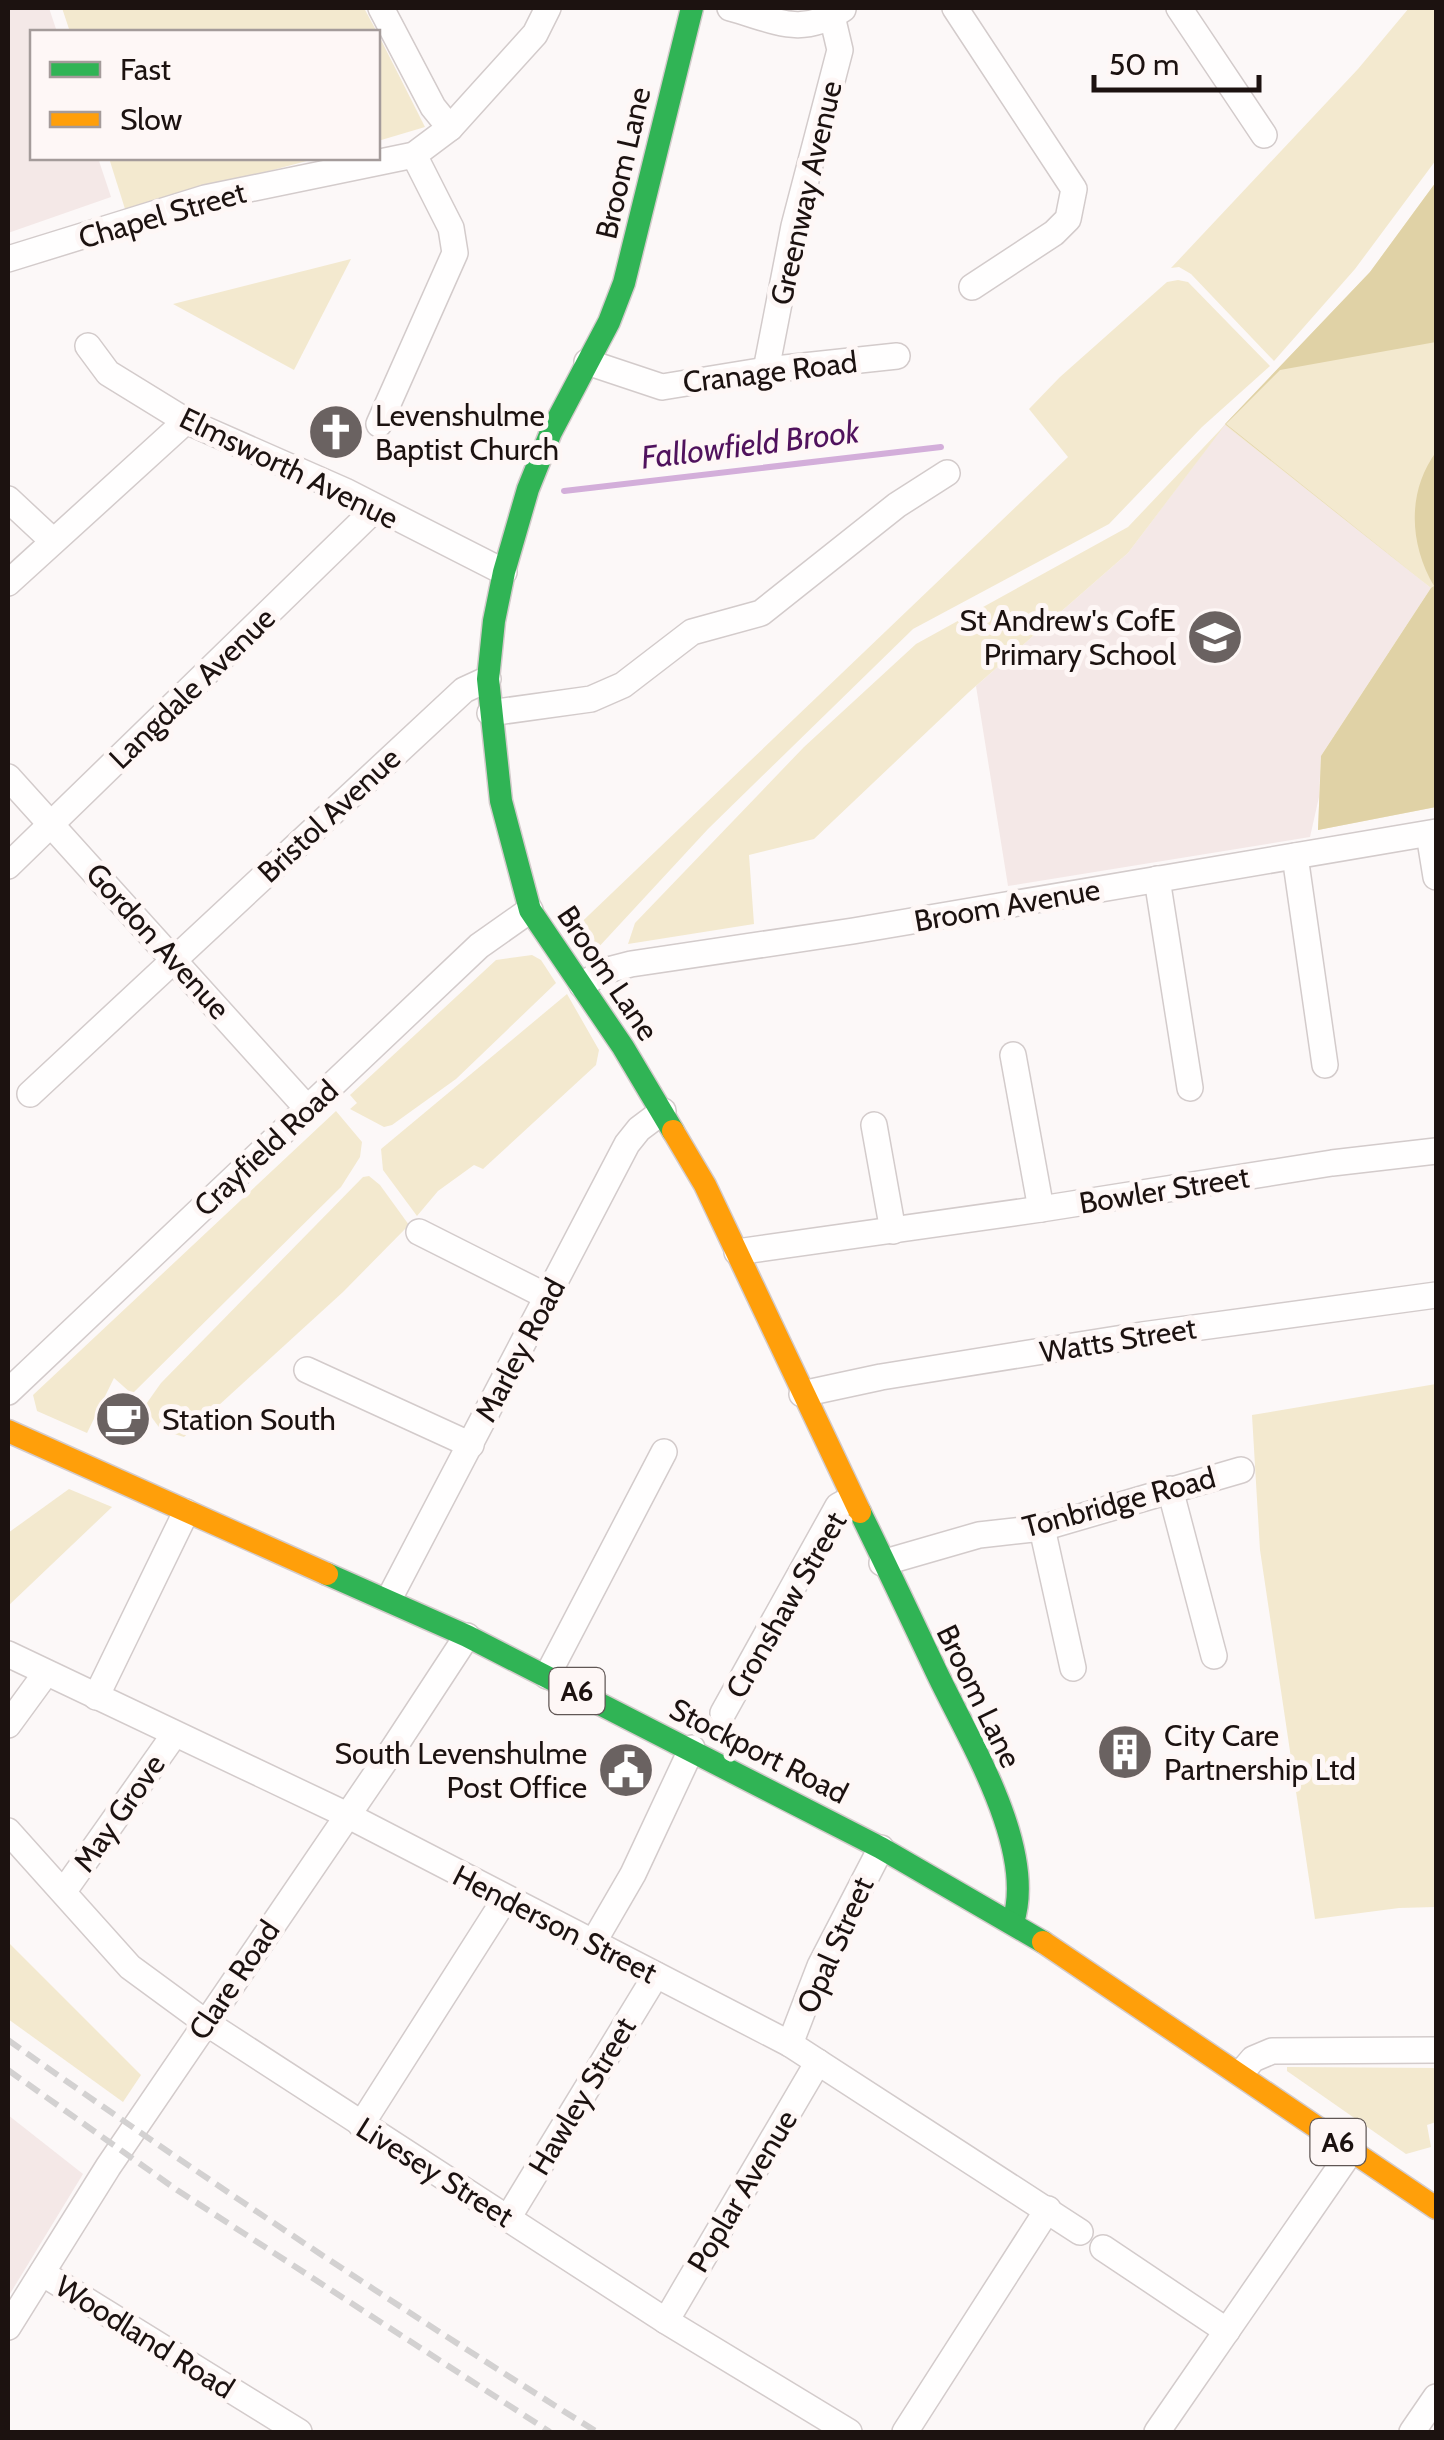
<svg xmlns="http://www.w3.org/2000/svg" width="1444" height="2440" font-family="Cabin,sans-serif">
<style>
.built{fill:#f4e8e7}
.green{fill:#f3e9cf}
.forest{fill:#e0d2a6}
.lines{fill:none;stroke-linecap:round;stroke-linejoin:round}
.stream{stroke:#d3aeda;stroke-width:6}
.street-casing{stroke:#d3cbcb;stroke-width:28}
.fast-casing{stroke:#d3cbcb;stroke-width:25}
.slow-casing{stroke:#d3cbcb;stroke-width:25}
.street{stroke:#fffefe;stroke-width:25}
.fast{stroke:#30b455;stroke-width:22}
.slow{stroke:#ff9f0a;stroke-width:22}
.rail{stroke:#d3d1d1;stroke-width:6;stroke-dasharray:15 8;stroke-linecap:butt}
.labels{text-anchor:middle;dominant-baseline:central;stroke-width:10;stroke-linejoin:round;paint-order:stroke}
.shield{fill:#fef7f6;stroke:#605755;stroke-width:2.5}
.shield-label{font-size:28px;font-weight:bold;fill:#1c1210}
.street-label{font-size:30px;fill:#1c1210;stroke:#fef7f6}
.poi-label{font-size:30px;fill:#1c1210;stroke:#fef7f6;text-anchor:start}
.water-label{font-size:32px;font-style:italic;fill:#50125d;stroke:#fef7f6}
</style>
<rect width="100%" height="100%" fill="#fcf8f8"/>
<!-- built -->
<g class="built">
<path d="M8,8H49L57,32H32V158H98L111,197L8,233Z"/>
<path d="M1225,424L1431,588L1321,756L1319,797L1310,837L1008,886L976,686L1128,553Z"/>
<path d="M8,2115L83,2174L8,2297Z"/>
</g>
<!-- green -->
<g class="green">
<path d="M62,8H364L377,32H70Z"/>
<path d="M1409,8H1436V160L1355,269L1274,361L1191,274L1179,267L1171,268L1358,69Z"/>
<path d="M378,34L425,127L378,141Z"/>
<path d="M109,158H318L125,209Z"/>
<path d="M1436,182V807L1318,830L1321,756L1431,588L1225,425L1128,553L969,692L814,839L749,855L754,924L628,944L635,923L804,747L916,644L1128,527L1370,272Z"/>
<path d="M351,259L294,370L173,304Z"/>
<path d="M1178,280L1188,282L1270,366L1202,427L1109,524L913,629L708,829L596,950L582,954L567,936L1068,457L1029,409L1060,377L1167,282Z"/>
<path d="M532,955L541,960L556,983L456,1079L392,1125L384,1127L350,1109L357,1103L350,1095L496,960Z"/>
<path d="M567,994L599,1050L596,1065L483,1169L474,1165L438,1191L417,1216L383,1170L381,1149Z"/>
<path d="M336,1111L362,1142L360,1157L341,1187L132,1394L114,1378L87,1433L37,1411L33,1395Z"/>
<path d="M369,1176L380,1185L409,1225L343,1292L184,1437L161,1430L144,1407L161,1383L363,1177Z"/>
<path d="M1436,1384V1907L1399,1908L1315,1919L1260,1550L1252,1415Z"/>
<path d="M69,1489L112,1507L8,1606V1533Z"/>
<path d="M8,1942L141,2075L123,2102L8,2019Z"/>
<path d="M1287,2067L1436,2068V2122L1427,2125L1431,2147L1406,2154L1287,2071Z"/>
</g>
<!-- forest -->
<path class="forest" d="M1436,182V342L1280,370L1226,424L1431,588L1434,586C1409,543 1407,492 1436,452V807L1318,830L1321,756L1431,588L1225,424L1370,272Z"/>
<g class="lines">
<!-- stream -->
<path class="stream" d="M564,491L941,447"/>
<!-- street casing -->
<g class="street-casing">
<g id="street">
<path d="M381,8L433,107L450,128"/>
<path d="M730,8C775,20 801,38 843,9"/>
<path d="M955,8L1074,189L1068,219L1054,233L972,287"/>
<path d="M1179,8L1264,135"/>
<path d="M8,259L205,198L414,155L450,128L535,34L548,8"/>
<path d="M88,346L108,373L186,421L345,491L504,572"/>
<path d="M587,362L662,387L766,370L897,356"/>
<path d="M766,370L794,226L840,50L832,16"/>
<path d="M379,424L455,253L451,228L414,155"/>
<path d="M8,499L53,541"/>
<path d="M8,583L186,421"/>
<path d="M490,713L591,699L623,685L692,632L761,613L897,505L947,473"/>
<path d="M8,777L307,1108"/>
<path d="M1429,834L1436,877"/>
<path d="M1295,856L1325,1065"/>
<path d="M8,866L375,509"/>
<path d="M1157,879L1190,1088"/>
<path d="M582,985L604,971L631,964L853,931L1436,832"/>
<path d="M1013,1055L1041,1209"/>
<path d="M30,1094L464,690L488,679"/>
<path d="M874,1125L893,1231"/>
<path d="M419,1232L548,1297"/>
<path d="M737,1252L1041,1209L1332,1163L1436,1151"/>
<path d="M307,1370L471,1445"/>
<path d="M8,1392L479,946L530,910"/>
<path d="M802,1394L881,1377L1142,1335L1436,1295"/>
<path d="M1170,1489L1214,1656"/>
<path d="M1042,1528L1073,1668"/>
<path d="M882,1563L979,1535L1042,1528L1241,1470"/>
<path d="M389,1599L627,1144L639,1129L663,1111"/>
<path d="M8,1654L347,1815L790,2044L1080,2232"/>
<path d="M547,1676L664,1452"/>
<path d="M96,1697L186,1512"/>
<path d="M723,1713L838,1506L851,1499"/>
<path d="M8,1725L46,1673"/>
<path d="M8,1831L130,1967L205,2022L666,2321L849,2432"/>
<path d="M64,1891L174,1735"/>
<path d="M593,1943L633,1874L692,1748"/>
<path d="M790,2044L820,1966L881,1848"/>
<path d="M1241,2073L1253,2059L1272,2051L1436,2050"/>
<path d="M361,2125L505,1899"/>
<path d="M508,2218L656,1975"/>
<path d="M1103,2248L1227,2331"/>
<path d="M42,2273L299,2432"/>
<path d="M666,2321L818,2062"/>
<path d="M8,2327L108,2167L393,1749L467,1636"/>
<path d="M905,2432L1048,2209"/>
<path d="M1157,2432L1351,2151"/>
<path d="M1412,2432L1436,2397"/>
</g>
</g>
<!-- fast casing -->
<g class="fast-casing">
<g id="fast">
<path d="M673,1131L623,1047L530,910L501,801L488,679L494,621L504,572L528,489L551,432L609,322L624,283L692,8"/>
<path d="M860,1512C886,1565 911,1618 936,1671C967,1737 1037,1848 1013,1922"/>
<path d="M327,1574L467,1636L881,1848L1043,1942"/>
</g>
</g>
<!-- slow casing -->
<g class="slow-casing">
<g id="slow">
<path d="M673,1131L705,1185L860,1512"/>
<path d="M8,1431L327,1574"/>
<path d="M1043,1942L1436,2208"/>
</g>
</g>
<!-- street -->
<use href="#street" class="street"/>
<!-- fast -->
<use href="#fast" class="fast"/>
<!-- slow -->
<use href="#slow" class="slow"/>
<!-- rail -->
<g class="rail">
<path d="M8,2040C200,2176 397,2307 597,2432"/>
<path d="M8,2070L177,2190L550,2432"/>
</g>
</g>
<!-- icons -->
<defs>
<g id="church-disc" transform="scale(2.875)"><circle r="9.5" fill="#6a6261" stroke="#fef7f6"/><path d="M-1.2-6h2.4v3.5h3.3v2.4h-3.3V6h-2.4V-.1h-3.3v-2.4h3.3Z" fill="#fff"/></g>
<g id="school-disc" transform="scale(2.875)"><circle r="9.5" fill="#6a6261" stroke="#fef7f6"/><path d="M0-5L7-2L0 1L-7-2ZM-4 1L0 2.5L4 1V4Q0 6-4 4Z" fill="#fff"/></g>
<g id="cafe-disc" transform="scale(2.875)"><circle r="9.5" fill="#6a6261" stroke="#fef7f6"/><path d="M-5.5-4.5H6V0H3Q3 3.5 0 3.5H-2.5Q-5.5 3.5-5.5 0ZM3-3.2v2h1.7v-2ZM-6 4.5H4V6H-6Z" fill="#fff"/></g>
<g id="building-disc" transform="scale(2.875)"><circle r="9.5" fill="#6a6261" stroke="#fef7f6"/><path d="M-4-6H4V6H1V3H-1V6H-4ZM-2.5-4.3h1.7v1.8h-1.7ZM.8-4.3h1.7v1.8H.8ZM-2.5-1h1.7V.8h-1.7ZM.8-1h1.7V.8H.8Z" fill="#fff"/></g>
<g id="civic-disc" transform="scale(2.875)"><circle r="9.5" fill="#6a6261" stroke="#fef7f6"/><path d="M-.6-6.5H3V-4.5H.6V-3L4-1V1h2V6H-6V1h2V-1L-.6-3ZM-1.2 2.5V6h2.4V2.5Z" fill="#fff"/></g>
</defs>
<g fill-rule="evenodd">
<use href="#church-disc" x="336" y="432"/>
<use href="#school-disc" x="1215" y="637"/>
<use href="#cafe-disc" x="123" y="1419"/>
<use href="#building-disc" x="1125" y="1752"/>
<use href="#civic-disc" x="626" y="1770"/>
</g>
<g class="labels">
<!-- shield labels -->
<g class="shield">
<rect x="549.5" y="1668" width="55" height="46" rx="8"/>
<rect x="1310.5" y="2119" width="55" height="46" rx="8"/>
</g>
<g class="shield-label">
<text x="577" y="1691">A6</text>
<text x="1338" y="2142">A6</text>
</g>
<!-- street labels -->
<g class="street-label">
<text transform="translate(623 163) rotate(-77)">Broom Lane</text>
<text transform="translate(806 193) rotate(-77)">Greenway Avenue</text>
<text transform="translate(162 215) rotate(-16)">Chapel Street</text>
<text transform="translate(770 372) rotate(-7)">Cranage Road</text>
<text transform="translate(289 468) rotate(26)">Elmsworth Avenue</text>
<text transform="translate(192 688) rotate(-44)">Langdale Avenue</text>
<text transform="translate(329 815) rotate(-43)">Bristol Avenue</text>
<text transform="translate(1007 905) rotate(-10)">Broom Avenue</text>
<text transform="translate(158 941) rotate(48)">Gordon Avenue</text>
<text transform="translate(608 973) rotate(56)">Broom Lane</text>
<text transform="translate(266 1148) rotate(-43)">Crayfield Road</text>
<text transform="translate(1164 1190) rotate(-9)">Bowler Street</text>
<text transform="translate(1118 1340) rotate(-9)">Watts Street</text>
<text transform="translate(520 1350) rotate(-62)">Marley Road</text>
<text transform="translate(1119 1502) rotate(-15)">Tonbridge Road</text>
<text transform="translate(786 1605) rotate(-60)">Cronshaw Street</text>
<text transform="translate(979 1696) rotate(64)">Broom Lane</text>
<text transform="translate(759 1751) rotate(27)">Stockport Road</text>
<text transform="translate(119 1813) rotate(-55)">May Grove</text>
<text transform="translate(555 1924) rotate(27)">Henderson Street</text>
<text transform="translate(835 1945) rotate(-66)">Opal Street</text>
<text transform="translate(234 1980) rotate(-56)">Clare Road</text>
<text transform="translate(582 2096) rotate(-59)">Hawley Street</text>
<text transform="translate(435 2172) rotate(32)">Livesey Street</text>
<text transform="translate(742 2191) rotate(-59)">Poplar Avenue</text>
<text transform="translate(145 2337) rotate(32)">Woodland Road</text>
</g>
<!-- poi labels -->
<g class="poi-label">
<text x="375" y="415">Levenshulme<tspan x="375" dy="34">Baptist Church</tspan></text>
<text x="1176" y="620" text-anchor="end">St Andrew's CofE<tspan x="1176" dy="34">Primary School</tspan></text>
<text x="162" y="1419">Station South</text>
<text x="1164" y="1735">City Care<tspan x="1164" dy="34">Partnership Ltd</tspan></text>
<text x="587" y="1753" text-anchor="end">South Levenshulme<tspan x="587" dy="34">Post Office</tspan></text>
</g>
<!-- water labels -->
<g class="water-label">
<text transform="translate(750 444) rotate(-7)">Fallowfield Brook</text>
</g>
</g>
<!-- border -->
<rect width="1444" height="2440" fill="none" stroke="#1c1210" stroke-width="20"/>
<!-- legend -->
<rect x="30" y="30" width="350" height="130" fill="#fef7f6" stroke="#a49b9a" stroke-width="2.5"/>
<rect x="50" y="62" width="50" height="15" fill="#30b455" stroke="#a49b9a" stroke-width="2.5"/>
<text x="120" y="80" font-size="30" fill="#1c1210">Fast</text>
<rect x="50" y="112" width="50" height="15" fill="#ff9f0a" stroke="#a49b9a" stroke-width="2.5"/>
<text x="120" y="130" font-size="30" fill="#1c1210">Slow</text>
<!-- scale -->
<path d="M1094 75v15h165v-15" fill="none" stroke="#1c1210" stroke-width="5"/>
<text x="1109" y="75" font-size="30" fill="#1c1210" stroke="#fef7f6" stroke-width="8" paint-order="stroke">50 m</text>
</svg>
